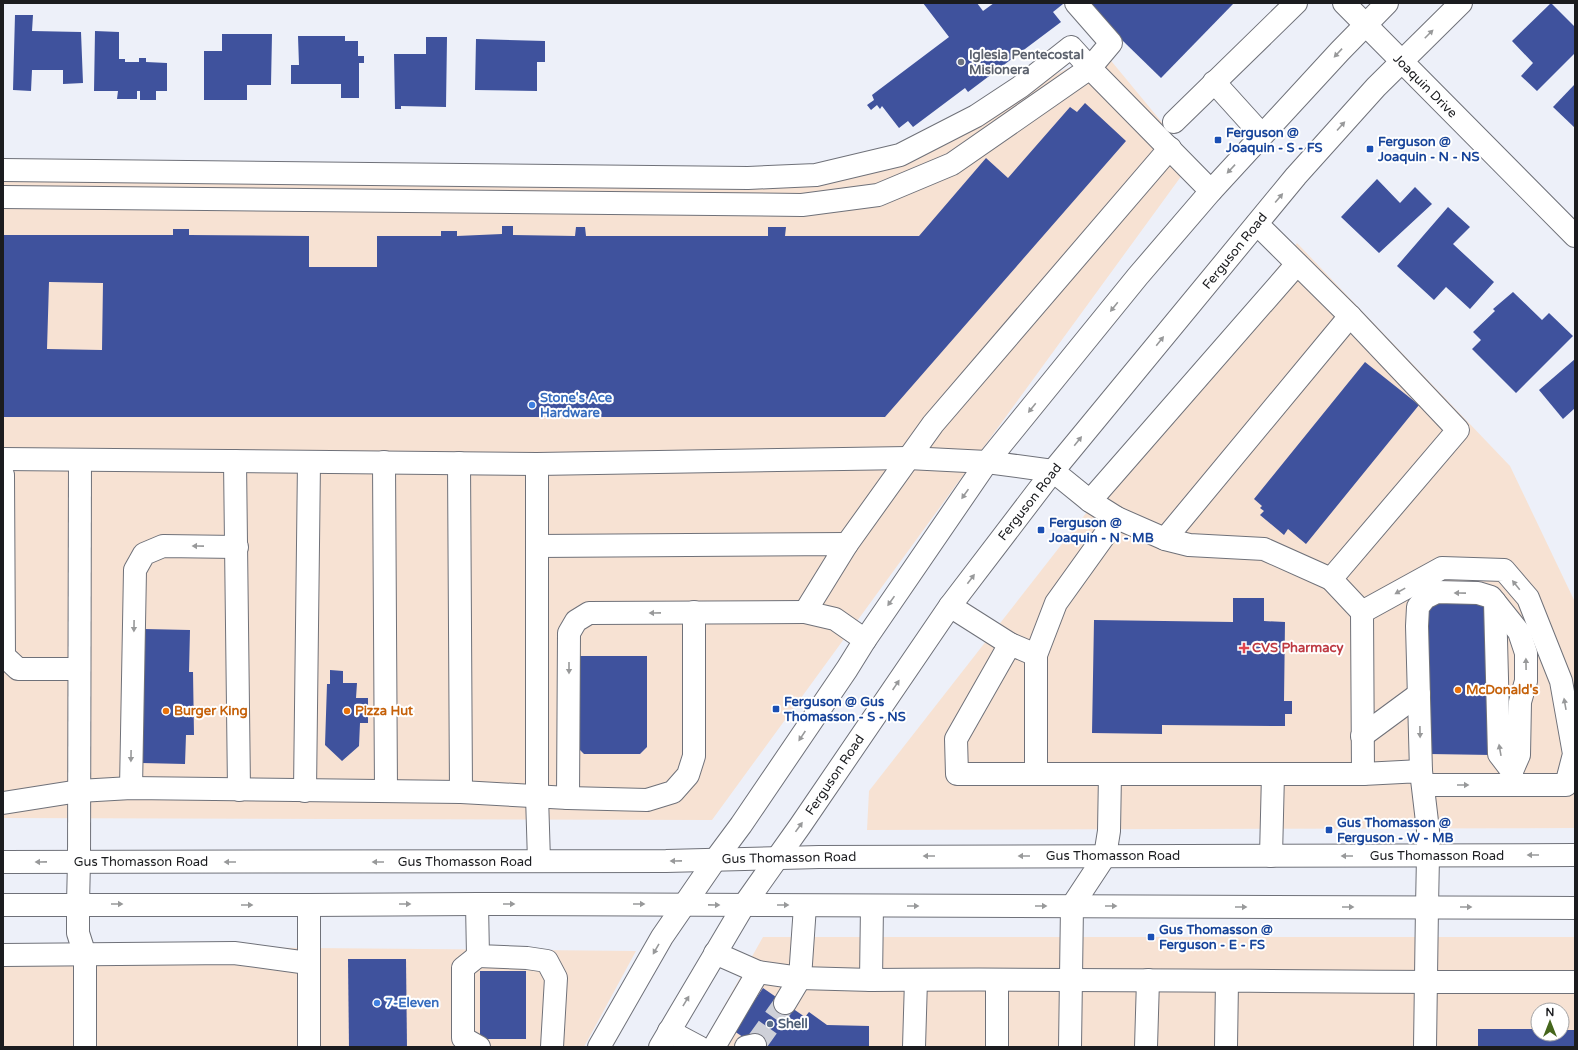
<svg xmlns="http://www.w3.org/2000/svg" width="1578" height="1050" font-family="'Varela Round',sans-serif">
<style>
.commercial{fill:#f7e2d3;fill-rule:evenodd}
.building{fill:#3f529d;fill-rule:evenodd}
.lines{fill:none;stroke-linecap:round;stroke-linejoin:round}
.minor-tunnel{stroke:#ced0d8;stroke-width:22;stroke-dasharray:22 11;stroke-linecap:butt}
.minor-casing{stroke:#6f7179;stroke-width:24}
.major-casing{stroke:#6f7179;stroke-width:24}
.minor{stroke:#fff;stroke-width:22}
.major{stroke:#fff;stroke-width:22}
.oneway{fill:#98999a}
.worship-dot{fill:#6b7280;stroke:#fff;stroke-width:1.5}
.transit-dot{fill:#1a4fb4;stroke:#fff;stroke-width:1.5}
.shop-dot{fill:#3f7fe0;stroke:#fff;stroke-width:1.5}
.health-dot{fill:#e0444e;stroke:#fff;stroke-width:1.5}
.food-dot{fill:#e8710a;stroke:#fff;stroke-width:1.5}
.service-dot{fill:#5c6f8a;stroke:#fff;stroke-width:1.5}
.labels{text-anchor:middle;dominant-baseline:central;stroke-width:4;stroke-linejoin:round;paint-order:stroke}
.worship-label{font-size:13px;font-weight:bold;fill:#5b616d;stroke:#fff;text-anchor:start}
.street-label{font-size:13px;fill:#1b1c1f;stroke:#fff}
.transit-label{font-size:13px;font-weight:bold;fill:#164399;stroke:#fff;text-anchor:start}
.shop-label{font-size:13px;font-weight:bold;fill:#366cbe;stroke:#fff;text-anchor:start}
.health-label{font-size:13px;font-weight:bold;fill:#be3a42;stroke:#fff;text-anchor:start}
.food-label{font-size:13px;font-weight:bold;fill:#c56008;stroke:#fff;text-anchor:start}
.service-label{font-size:13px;font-weight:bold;fill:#4e5e75;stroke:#fff;text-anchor:start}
</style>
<rect width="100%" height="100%" fill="#edf0f9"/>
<!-- commercial -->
<g class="commercial">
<path d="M1103,51L1193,160L712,820L3,818V169L837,182Z"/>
<path d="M1297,243L1510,466L1575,602V828L867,830L869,791Z"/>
<path d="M763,937H1575V1047H701ZM1538,1010H1562V1034H1538Z"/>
<path d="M3,945L636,951L584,1047H3Z"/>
</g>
<!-- building -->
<g class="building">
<path d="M923,3H977L983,11L994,3H1062L1063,4L1053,12L1061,22L968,92L965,88L913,127L908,121L899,128L882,106L880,109L877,105L871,110L867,105L874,100L872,95L949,37Z"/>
<path d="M1084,3H1234L1161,78Z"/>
<path d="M1551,3L1575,27V53L1537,91L1521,76L1533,63L1512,41Z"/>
<path d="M15,15H33L32,31L81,32L83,83L63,84V70H32L31,91L13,90Z"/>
<path d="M95,31L119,32V59H125V62H139V58H146V62L167,63V91H156V100H140V91H137V99H117L118,91H94Z"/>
<path d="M222,34H272L271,85H247V100H204V51H222Z"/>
<path d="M298,36H345V41H358V56H364V63H359V98H341V84H291V65H299Z"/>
<path d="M426,37H447L446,107L401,106V109H395L394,54H426Z"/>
<path d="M476,39L545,41V62H537V91L475,90Z"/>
<path d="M1575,84V128L1553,107Z"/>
<path d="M1085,103L1126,141L885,417H3V235H173V229H189V235L309,236V267H377V236H441V231H457V236L502,234V226H513V235L575,236L576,227H585L586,236H768V227H786L785,236H919L986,158L1008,178L1070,107L1077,112ZM49,282L103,283L102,350L47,349Z"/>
<path d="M1377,179L1400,203L1415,187L1432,204L1379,253L1341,217Z"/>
<path d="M1448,207L1470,227L1453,244L1494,282L1470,309L1446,287L1434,300L1397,266Z"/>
<path d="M1513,292L1542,320L1549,313L1573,336L1516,393L1472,349L1481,340L1473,332L1495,311L1493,309Z"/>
<path d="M1575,359V408L1563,419L1539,390Z"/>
<path d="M1365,362L1419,405L1306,544L1288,529L1284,535L1260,515L1264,511L1260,508L1262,506L1254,499Z"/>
<path d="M1233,598H1264V621L1285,622L1284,701H1292V714H1285V726L1162,725V734L1092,733L1094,620L1233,622Z"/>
<path d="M1425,601L1489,602L1492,755L1430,754L1431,714H1423Z"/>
<path d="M144,629L190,630L189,672H193L194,735H186L185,764L142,763Z"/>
<path d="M577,656H647V747L640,754H584L577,747Z"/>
<path d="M330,670L343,671V683H357L356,698H368V723H360L359,746L342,761L325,745L327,684H330Z"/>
<path d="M348,959H406L407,1047H349Z"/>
<rect x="480" y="971" width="46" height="68"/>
<path d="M763,988L805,1017L809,1012L827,1025L869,1026V1047H758L734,1031Z"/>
<path d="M1478,1029H1538V1034H1562V1030H1575V1047H1478Z"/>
</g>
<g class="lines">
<!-- minor-tunnel -->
<path class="minor-tunnel" d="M755,1045L785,1003"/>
<!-- minor casing -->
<g class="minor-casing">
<g id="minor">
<path d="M1344,3L1575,236"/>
<path d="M1214,82L1262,135"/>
<path d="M1174,122L1296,3"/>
<path d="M3,170L748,178L816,175L900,155L976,116L1020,87L1071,47L1090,68L1111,43L1076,3"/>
<path d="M3,197L802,205L878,195L952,164L1090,68L1211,191"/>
<path d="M1257,224L1350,316L1458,430L1331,579L1362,612L1363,774"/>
<path d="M3,459L537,464L908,458L987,462L1053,471L1090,501L1117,518L1165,539L1189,545L1264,549L1331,579"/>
<path d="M235,461L239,790"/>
<path d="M384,462L386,791"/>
<path d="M459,463L461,792"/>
<path d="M537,464V796L539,861"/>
<path d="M3,475L4,656"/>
<path d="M1090,501L1297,264"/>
<path d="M1165,539L1350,316"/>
<path d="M847,544L933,424L1170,148"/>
<path d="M537,546L847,544L805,612L835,619L865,640"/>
<path d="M1495,602L1519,632L1526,653V681L1520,702L1519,755L1512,771"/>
<path d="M950,606L1010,644L1036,655V774H1110"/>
<path d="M1362,612L1442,568L1504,570L1528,598L1561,681L1574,754L1566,785H1424"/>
<path d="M1010,644L956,739L957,774H1036"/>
<path d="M3,655L18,669H79"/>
<path d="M1036,655L1056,603L1117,518"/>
<path d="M1362,736L1419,694"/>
<path d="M1421,771L1417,626L1418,607L1425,598L1437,592L1478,593L1491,597L1495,602L1499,754L1512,771V785"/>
<path d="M131,788L135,570L144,554L163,546L237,547"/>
<path d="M305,791L309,462"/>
<path d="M568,798L569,633L576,621L589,613L805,612"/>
<path d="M3,803L79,791L131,788L461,792L568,798L647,800L673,792L688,775L694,756V612"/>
<path d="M1105,856L1109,831L1110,774H1363L1421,771L1428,830V856"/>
<path d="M1271,856L1273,774"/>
<path d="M79,861L80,460"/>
<path d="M78,904V933L85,955V1047"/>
<path d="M477,904L478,956L527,958L547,961L556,978L552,1047"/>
<path d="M309,905V1047"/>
<path d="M872,906L871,980C1106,978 1340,983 1575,982"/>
<path d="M715,953L758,972L800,978L871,980"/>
<path d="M3,955L234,953L308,963"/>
<path d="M478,956L463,968V1038L479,1047"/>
<path d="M997,980V1047"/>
<path d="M785,1003L800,978L805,906"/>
<path d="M669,1031L699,1047"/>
<path d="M714,1047L758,972"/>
<path d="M746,1047L755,1045"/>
<path d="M914,1047L916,980"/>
<path d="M1070,1047L1072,906"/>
<path d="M1146,1047L1148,980"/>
<path d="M1226,1047L1227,981"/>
<path d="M1425,1047L1427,907"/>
</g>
</g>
<!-- major casing -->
<g class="major-casing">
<g id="major">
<path d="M3,862L666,861L819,857L1575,855"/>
<path d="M78,904L79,861"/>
<path d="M3,905H309L477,904L1575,908"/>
<path d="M1072,906L1105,856"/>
<path d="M1427,907L1428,856"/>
<path d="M599,1047L662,937L715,860L741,825L847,669L865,640L987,462L1138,276L1211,191L1340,51L1387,3"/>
<path d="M660,1047L744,905L800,826L950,606L1053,471L1296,176L1376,87L1461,3"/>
</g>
</g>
<!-- minor -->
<use href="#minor" class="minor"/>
<!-- major -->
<use href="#major" class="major"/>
</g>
<!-- one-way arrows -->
<defs><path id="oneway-solid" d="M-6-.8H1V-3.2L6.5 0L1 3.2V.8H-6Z"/></defs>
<g class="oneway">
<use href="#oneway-solid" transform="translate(1429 34) rotate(-45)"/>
<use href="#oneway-solid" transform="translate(1338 53) rotate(133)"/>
<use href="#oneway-solid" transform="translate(1341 126) rotate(-48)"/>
<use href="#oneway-solid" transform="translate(1231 169) rotate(133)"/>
<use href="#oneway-solid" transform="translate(1279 198) rotate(-50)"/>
<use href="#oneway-solid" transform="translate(1114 307) rotate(129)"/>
<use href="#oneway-solid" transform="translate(1160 341) rotate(-51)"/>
<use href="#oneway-solid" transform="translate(1032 408) rotate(129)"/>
<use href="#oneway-solid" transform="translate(1078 441) rotate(-51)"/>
<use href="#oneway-solid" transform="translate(965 494) rotate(125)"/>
<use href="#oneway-solid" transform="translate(198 546) rotate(-179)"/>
<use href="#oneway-solid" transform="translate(971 579) rotate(-53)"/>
<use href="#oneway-solid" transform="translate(1516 585) rotate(-129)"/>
<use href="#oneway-solid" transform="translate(1400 591) rotate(151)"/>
<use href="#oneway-solid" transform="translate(1460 593) rotate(-179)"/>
<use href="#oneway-solid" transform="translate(891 601) rotate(125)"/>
<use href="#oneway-solid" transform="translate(655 613) rotate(179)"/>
<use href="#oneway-solid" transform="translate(134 626) rotate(91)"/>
<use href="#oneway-solid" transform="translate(1526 664) rotate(-91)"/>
<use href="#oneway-solid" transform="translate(569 668) rotate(90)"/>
<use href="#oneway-solid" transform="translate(896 685) rotate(-56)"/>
<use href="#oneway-solid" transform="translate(1565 704) rotate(-100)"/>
<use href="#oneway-solid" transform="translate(1420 732) rotate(89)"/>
<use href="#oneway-solid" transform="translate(802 736) rotate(124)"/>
<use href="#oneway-solid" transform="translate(1500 750) rotate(-100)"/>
<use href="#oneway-solid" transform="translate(131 756) rotate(91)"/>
<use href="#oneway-solid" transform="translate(1463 785)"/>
<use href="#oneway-solid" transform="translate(799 827) rotate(-54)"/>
<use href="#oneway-solid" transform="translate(1533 855) rotate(180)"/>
<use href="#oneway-solid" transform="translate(929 856) rotate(180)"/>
<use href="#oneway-solid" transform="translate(1024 856) rotate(180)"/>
<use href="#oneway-solid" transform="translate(1347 856) rotate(180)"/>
<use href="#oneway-solid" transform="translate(676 861) rotate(179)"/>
<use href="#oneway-solid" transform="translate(41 862) rotate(179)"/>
<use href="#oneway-solid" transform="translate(230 862) rotate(-180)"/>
<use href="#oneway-solid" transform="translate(378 862) rotate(180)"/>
<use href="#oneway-solid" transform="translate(117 904)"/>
<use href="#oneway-solid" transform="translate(405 904)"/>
<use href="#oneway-solid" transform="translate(509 904)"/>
<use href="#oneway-solid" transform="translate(639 904)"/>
<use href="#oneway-solid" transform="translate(247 905)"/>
<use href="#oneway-solid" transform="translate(714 905) rotate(1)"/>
<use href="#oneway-solid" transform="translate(783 905)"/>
<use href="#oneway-solid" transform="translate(913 906)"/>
<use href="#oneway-solid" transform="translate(1041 906)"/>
<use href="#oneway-solid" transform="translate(1111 906)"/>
<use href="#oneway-solid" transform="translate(1241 907)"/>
<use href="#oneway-solid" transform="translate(1348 907)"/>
<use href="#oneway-solid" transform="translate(1466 907)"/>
<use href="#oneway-solid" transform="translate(656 949) rotate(120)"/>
<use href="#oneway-solid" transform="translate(686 1001) rotate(-59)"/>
</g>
<!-- markers -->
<circle class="worship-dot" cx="961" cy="62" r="4"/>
<g class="transit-dot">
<rect x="1214" y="136" width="8" height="8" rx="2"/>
<rect x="1366" y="145" width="8" height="8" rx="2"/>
<rect x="1037" y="526" width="8" height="8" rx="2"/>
<rect x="772" y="705" width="8" height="8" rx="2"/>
<rect x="1325" y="826" width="8" height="8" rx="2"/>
<rect x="1147" y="933" width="8" height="8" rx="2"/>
</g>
<g class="shop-dot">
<circle cx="532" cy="405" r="4"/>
<circle cx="377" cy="1003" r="4"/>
</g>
<path class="health-dot" d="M1242 642h4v4h4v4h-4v4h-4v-4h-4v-4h4z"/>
<g class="food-dot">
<circle cx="1458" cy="690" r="4"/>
<circle cx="166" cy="711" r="4"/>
<circle cx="347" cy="711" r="4"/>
</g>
<circle class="service-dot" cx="770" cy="1024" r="4"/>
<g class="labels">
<!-- worship labels -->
<g class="worship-label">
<text x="969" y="55">Iglesia Pentecostal<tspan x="969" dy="15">Misionera</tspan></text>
</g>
<!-- street labels -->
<g class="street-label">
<text transform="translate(1425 86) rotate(45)">Joaquin Drive</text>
<text transform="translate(1235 251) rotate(-51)">Ferguson Road</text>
<text transform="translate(1030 502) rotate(-52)">Ferguson Road</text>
<text transform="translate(835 775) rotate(-56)">Ferguson Road</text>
<text x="1113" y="856">Gus Thomasson Road</text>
<text x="1437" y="856">Gus Thomasson Road</text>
<text transform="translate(789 858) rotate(-1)">Gus Thomasson Road</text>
<text x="141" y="862">Gus Thomasson Road</text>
<text x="465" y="862">Gus Thomasson Road</text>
</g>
<!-- transit labels -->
<g class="transit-label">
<text x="1226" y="133">Ferguson @<tspan x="1226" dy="15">Joaquin - S - FS</tspan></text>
<text x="1378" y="142">Ferguson @<tspan x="1378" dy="15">Joaquin - N - NS</tspan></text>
<text x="1049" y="523">Ferguson @<tspan x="1049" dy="15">Joaquin - N - MB</tspan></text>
<text x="784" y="702">Ferguson @ Gus<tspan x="784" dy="15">Thomasson - S - NS</tspan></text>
<text x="1337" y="823">Gus Thomasson @<tspan x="1337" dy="15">Ferguson - W - MB</tspan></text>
<text x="1159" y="930">Gus Thomasson @<tspan x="1159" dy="15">Ferguson - E - FS</tspan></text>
</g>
<!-- shop labels -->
<g class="shop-label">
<text x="540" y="398">Stone's Ace<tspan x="540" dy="15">Hardware</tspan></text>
<text x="385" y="1003">7-Eleven</text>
</g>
<!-- health labels -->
<g class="health-label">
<text x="1252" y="648">CVS Pharmacy</text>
</g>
<!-- food labels -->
<g class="food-label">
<text x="1466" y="690">McDonald's</text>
<text x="174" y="711">Burger King</text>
<text x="355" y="711">Pizza Hut</text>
</g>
<!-- service labels -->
<g class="service-label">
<text x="778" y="1024">Shell</text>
</g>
</g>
<!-- border -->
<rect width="1578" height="1050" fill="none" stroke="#1b1c1f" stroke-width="8"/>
<!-- north arrow -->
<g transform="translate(1550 1022)"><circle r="19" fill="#ffffff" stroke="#a4a4a5"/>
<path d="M0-3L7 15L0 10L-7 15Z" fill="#45661c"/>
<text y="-6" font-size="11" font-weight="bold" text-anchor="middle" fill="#1b1c1f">N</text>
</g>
</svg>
